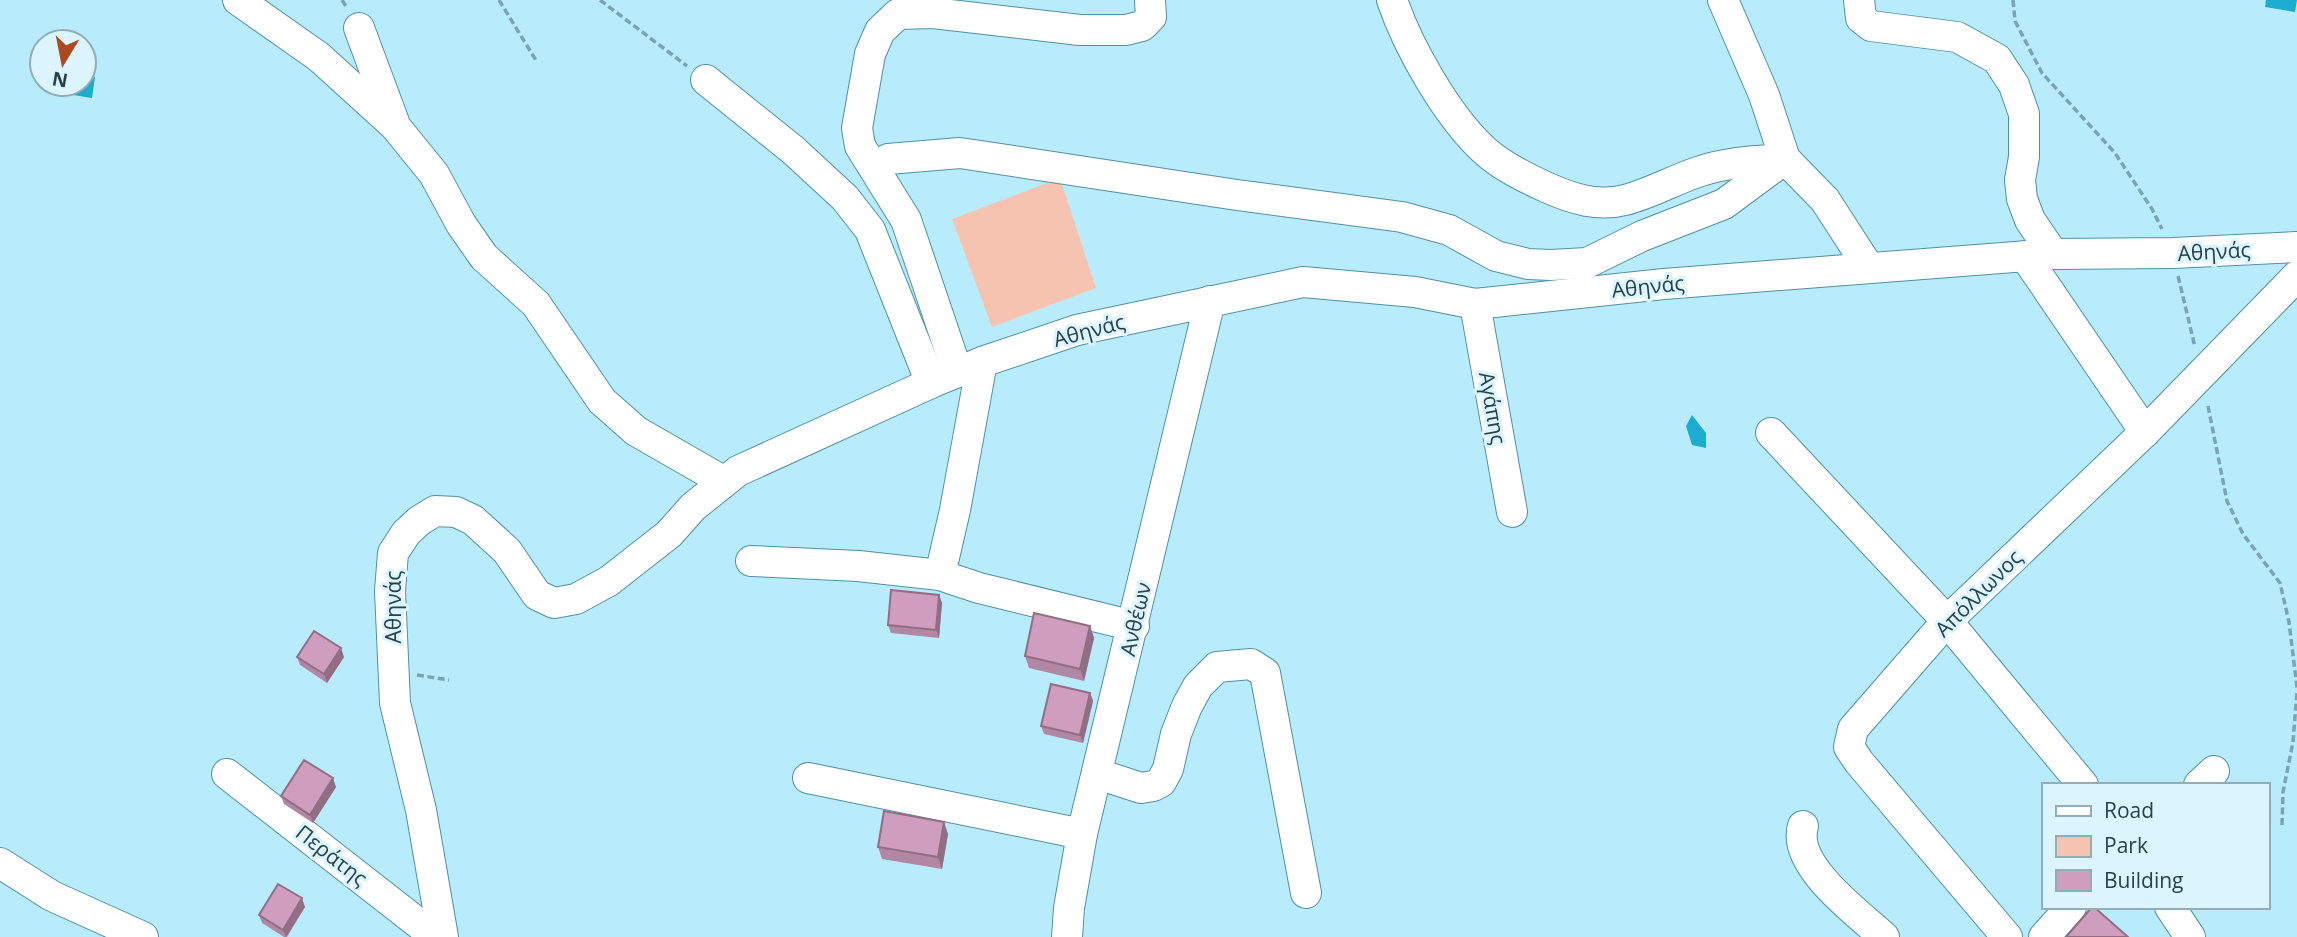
<svg xmlns="http://www.w3.org/2000/svg" width="2297" height="937" font-family="'Open Sans',sans-serif">
<style>
.green{fill:#f6c3b1}
.water{fill:#1baccf}
.lines{fill:none;stroke-linecap:round;stroke-linejoin:round}
.minor-casing{stroke:#4f90a3;stroke-width:32}
.path{stroke:#7aa4b2;stroke-width:3.5;stroke-dasharray:7 3.5;stroke-linecap:butt}
.minor{stroke:#fff;stroke-width:30}
.wall{fill:#b287a3}
.shaded-wall{fill:#916e84}
.building{fill:#cf9dbd;stroke:#916e84;stroke-width:2}
.labels{text-anchor:middle;dominant-baseline:central;stroke-width:6;stroke-linejoin:round;paint-order:stroke}
.street-label{font-size:21px;fill:#26424a;stroke:#dbf4fd}
</style>
<rect width="100%" height="100%" fill="#b8ecfd"/>
<!-- green -->
<path class="green" d="M1060,178L1096,288L992,327L952,219Z"/>
<!-- water -->
<g class="water">
<path d="M2266,0H2297L2295,12L2265,7Z"/>
<path d="M84,76L95,77L92,98L54,92L55,84H84Z"/>
<path d="M1692,415L1706,433V448L1692,445L1686,426Z"/>
</g>
<g class="lines">
<!-- minor casing -->
<g class="minor-casing">
<g id="minor">
<path d="M238,0L319,57L395,126L434,174L461,224L484,257L536,304L602,401L636,431L723,481"/>
<path d="M1392,0C1408,47 1447,116 1484,150C1501,166 1526,178 1548,188C1573,199 1598,207 1625,200C1649,194 1672,181 1695,173C1725,162 1754,161 1785,159L1825,200L1869,268"/>
<path d="M1859,0L1861,18L1871,26L1957,37L1997,59L2014,85L2024,114V157L2020,180L2022,199L2030,220L2053,254"/>
<path d="M359,28L394,122"/>
<path d="M706,80L793,150L845,198L870,230L931,383"/>
<path d="M873,166L888,159L960,153L1237,195L1402,217L1449,230L1496,256L1528,264L1551,265L1587,263L1642,236L1724,204L1785,159L1764,95L1723,0"/>
<path d="M2025,256L2145,432"/>
<path d="M1475,304L1512,512"/>
<path d="M957,371L906,220L860,146L857,128L870,54L880,31L898,14L933,13L1080,30H1126L1142,26L1151,17L1150,0"/>
<path d="M1771,433L1947,621L2083,785"/>
<path d="M751,561L858,566L940,575L979,588L1134,626"/>
<path d="M940,575L955,510L982,362"/>
<path d="M227,774L436,937"/>
<path d="M1098,774L1141,788L1153,786L1161,782L1168,769L1176,734L1187,706L1198,686L1217,667L1251,664L1265,673L1306,893"/>
<path d="M808,778L1082,834"/>
<path d="M2199,785L2214,771"/>
<path d="M1803,826C1791,865 1858,913 1884,937"/>
<path d="M0,863L52,896L143,937"/>
<path d="M2170,907L2190,937"/>
<path d="M443,937L421,810L395,703L390,591L393,553L406,533L419,521L435,511L456,512L473,520L507,551L537,595L554,603L576,599L609,581L669,534L693,507L738,471L931,383L982,362L1077,330L1303,282L1415,292L1475,304L1664,284L2053,254L2173,253L2297,247"/>
<path d="M1067,937L1069,908L1082,834L1210,301"/>
<path d="M2007,937L1859,762L1849,747L1853,729L1947,621L2145,432L2297,276"/>
<path d="M2044,937L2071,907"/>
</g>
</g>
<!-- path -->
<g class="path">
<path d="M342,0L347,8"/>
<path d="M499,0L537,62"/>
<path d="M600,0L687,66"/>
<path d="M2013,0L2015,21L2042,73L2115,153L2152,209L2162,229"/>
<path d="M2178,276L2195,347"/>
<path d="M2208,406L2227,501L2243,534L2280,583L2289,622L2297,688"/>
<path d="M417,675L449,680"/>
<path d="M2282,825L2283,792L2293,742L2297,691"/>
</g>
<!-- minor -->
<use href="#minor" class="minor"/>
</g>
<!-- wall -->
<g class="wall">
<path d="M939,595L942,603L939,638L891,633L888,625Z"/>
<path d="M1090,626L1094,638L1084,681L1029,668L1025,656Z"/>
<path d="M297,657H344L327,683L300,665Z"/>
<path d="M1090,693L1093,701L1083,743L1044,734L1041,726Z"/>
<path d="M336,787L313,823L284,804L281,796Z"/>
<path d="M948,834L942,869L882,859L878,847Z"/>
<path d="M305,907L287,937H284L262,923L259,915Z"/>
</g>
<!-- shaded-wall -->
<g class="shaded-wall">
<path d="M939,595L942,603L939,638L936,630Z"/>
<path d="M1090,626L1094,638L1084,681L1080,669Z"/>
<path d="M341,648L344,657L327,683L324,674Z"/>
<path d="M1090,693L1093,701L1083,743L1080,735Z"/>
<path d="M333,778L336,787L313,823L310,815Z"/>
<path d="M944,822L948,834L942,869L938,857Z"/>
<path d="M302,898L305,907L286,937L283,930Z"/>
</g>
<!-- building -->
<g class="building">
<path d="M891,590L939,595L936,630L888,625Z"/>
<path d="M1034,613L1090,626L1080,669L1025,656Z"/>
<path d="M314,631L341,648L324,674L297,657Z"/>
<path d="M1051,684L1090,693L1080,735L1041,726Z"/>
<path d="M304,760L333,778L310,815L281,796Z"/>
<path d="M884,811L944,822L938,857L878,847Z"/>
<path d="M278,884L302,898L283,930L259,915Z"/>
<path d="M2092,907H2094L2128,937H2066Z"/>
</g>
<g class="labels">
<!-- street labels -->
<g class="street-label">
<text transform="translate(2214 251) rotate(-3)">Αθηνάς</text>
<text transform="translate(1648 286) rotate(-6)">Αθηνάς</text>
<text transform="translate(1089 330) rotate(-15)">Αθηνάς</text>
<text transform="translate(1493 408) rotate(80)">Αγάπης</text>
<text transform="translate(1978 593) rotate(-45)">Απόλλωνος</text>
<text transform="translate(393 607) rotate(-90)">Αθηνάς</text>
<text transform="translate(1135 619) rotate(-77)">Ανθέων</text>
<text transform="translate(332 855) rotate(38)">Περάτης</text>
</g>
</g>
<!-- legend -->
<rect x="2042" y="783" width="228" height="126" fill="#dbf4fd" stroke="#93adb5" stroke-width="2"/>
<rect x="2056" y="806" width="35" height="10" fill="#ffffff" stroke="#93adb5" stroke-width="2"/>
<text x="2104" y="818" font-size="21" fill="#26424a">Road</text>
<rect x="2056" y="836" width="35" height="21" fill="#f6c3b1" stroke="#93adb5" stroke-width="2"/>
<text x="2104" y="853" font-size="21" fill="#26424a">Park</text>
<rect x="2056" y="870" width="35" height="21" fill="#cf9dbd" stroke="#93adb5" stroke-width="2"/>
<text x="2104" y="888" font-size="21" fill="#26424a">Building</text>
<!-- north arrow -->
<g transform="translate(63 63) rotate(190)"><circle r="33" fill="#dbf4fd" stroke="#93adb5" stroke-width="2"/>
<path d="M0-5L12 26L0 18L-12 26Z" fill="#af4921"/>
<text y="-10" font-size="19" font-weight="bold" text-anchor="middle" fill="#26424a">N</text>
</g>
</svg>
